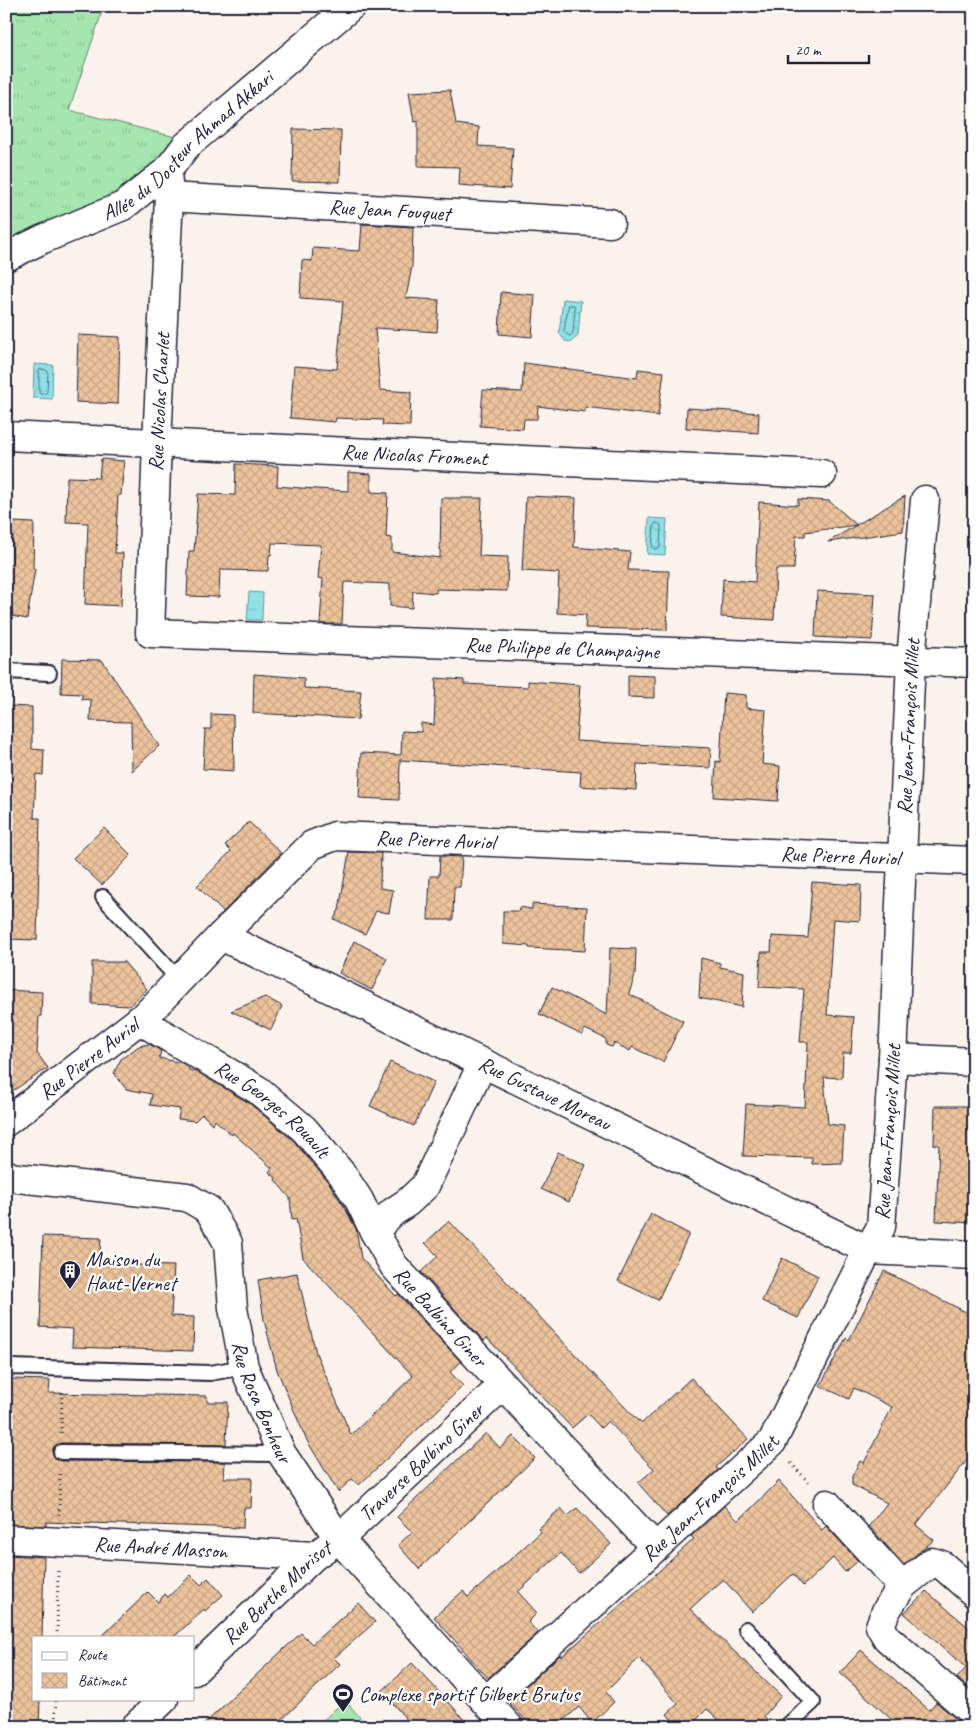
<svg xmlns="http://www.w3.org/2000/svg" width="980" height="1733" font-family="Caveat,sans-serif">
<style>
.grass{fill:url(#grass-tufts);stroke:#648474}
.pitch{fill:#a5e6ae;stroke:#648474}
.water{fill:url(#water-ripples);stroke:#6395a2}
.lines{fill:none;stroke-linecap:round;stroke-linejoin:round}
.shore{stroke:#4e6e7f;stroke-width:1}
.building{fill:url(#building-cross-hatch);stroke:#22223b}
.service-casing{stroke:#22223b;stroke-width:18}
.minor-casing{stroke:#22223b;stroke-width:31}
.path{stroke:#22223b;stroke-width:3;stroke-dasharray:1 4;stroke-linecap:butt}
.service{stroke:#fff;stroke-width:14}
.minor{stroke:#fff;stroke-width:28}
.labels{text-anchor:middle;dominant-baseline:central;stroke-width:4.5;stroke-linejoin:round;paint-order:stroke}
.street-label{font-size:21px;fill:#22223b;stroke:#fff}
.poi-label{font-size:21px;fill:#22223b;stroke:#fff;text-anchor:start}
</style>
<defs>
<pattern id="grass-tufts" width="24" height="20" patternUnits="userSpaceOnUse" patternTransform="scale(1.25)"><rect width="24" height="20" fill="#a5e6ae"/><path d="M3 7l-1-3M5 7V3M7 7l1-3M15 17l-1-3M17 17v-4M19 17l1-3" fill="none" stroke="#8ec597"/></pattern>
<pattern id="water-ripples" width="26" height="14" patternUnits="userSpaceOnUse" patternTransform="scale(1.25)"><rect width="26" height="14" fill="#8fe1e6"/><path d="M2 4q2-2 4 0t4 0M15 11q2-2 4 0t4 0" fill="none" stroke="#7bc1c6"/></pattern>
<pattern id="building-cross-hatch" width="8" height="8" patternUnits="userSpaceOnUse" patternTransform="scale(1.25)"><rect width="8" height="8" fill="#ecc39c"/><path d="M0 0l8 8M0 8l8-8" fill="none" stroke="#caa787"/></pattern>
</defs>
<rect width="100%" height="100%" fill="#fbf3eb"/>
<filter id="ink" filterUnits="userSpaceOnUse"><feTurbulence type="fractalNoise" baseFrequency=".02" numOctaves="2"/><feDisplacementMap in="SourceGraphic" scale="10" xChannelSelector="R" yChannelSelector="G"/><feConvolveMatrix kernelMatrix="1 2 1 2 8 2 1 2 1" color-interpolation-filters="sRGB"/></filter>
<g filter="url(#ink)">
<!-- grass -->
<path class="grass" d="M6,6H104L69,110L179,138L160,164L118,197L6,246Z"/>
<!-- pitch -->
<path class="pitch" d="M345,1700L368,1727H316Z"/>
<!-- water -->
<g class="water">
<path d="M563,299L581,301L578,336L571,342L565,341L559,333Z"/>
<path d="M34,364L53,365L52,399L33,398Z"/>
<path d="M649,518L667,519L665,555L647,554Z"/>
<path d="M249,592L263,593L262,620H247Z"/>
</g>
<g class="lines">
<!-- shore -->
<g class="shore">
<path d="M569,305H574L575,308L573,333L570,336L564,332Z"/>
<path d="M41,369L46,370L48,372L47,392L45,394H40L39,392V371Z"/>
<path d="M656,523L660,524L661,526L660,547L658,549H654L652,547L654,526Z"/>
</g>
</g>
<!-- building -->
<g class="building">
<path d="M450,90L456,124L479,127L478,146L513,148L510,189L459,185L460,167L418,166V121L414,122L409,92Z"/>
<path d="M293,129L341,130L340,182L292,181Z"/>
<path d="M362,224L413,227L412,266L406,298L439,300L437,332L375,328L380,390L411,392L410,426L382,425L383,420L336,418L335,422L290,418L294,366L337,369L343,301L300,298L302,260L312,261L313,248L360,251Z"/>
<path d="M501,292L535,295L532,337L499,334Z"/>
<path d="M78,335L120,337L118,404L76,402Z"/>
<path d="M524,363L637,378L638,369L664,372L658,416L585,407V412L538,406L537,419H524L523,429L480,426L483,390L522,392Z"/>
<path d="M687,408L759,413L758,433L686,428Z"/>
<path d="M101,459L124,461L121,495H118L115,553H123L121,606L85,604L88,523L66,522L67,477L99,478Z"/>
<path d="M236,464L278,466L277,486L301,488L348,491V472L371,474V492L388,493L386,537L392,538V552L440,558L441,498H482L479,556L508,557L507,591L436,589V593L413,591L412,608L390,606V584L344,582L342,624H320L323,579L318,578L321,545L272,543L271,555H269L268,571L220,570L219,597L187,596L189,551H194L198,494L235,495Z"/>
<path d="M526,496L576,498L574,547L630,552L628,570L669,571L667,630L585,628L586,615L557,613L559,573L522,571Z"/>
<path d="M905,496L903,531L828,542Z"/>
<path d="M798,499L829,501L857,525L805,532V536H796L794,569H776L774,620L721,617L723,579L755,582L759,502L798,505Z"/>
<path d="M13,522L34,523L33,569H35L27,619L6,615V564L12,565Z"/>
<path d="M817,591L875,594L872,640L815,637Z"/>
<path d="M62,659L102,660L159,746L132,771L131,722L90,721L91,700L82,699V694L61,693Z"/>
<path d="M254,674L304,678V688L361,691L358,719L253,713Z"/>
<path d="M628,675L655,676V698L628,697Z"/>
<path d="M436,678L464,680V684L528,687V681L580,685L576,741L711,748L710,768L637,764L636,790L580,786L581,772L400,760L399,800L359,798L361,753L401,755L402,731L421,732V723L434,725Z"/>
<path d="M724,693L746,695V708L766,710L762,764L780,766L778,801L714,797L716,761L720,762Z"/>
<path d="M6,706L32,707V749L44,750L43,775L36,774L34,818H40L37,940L6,939Z"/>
<path d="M211,714L233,715L234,771L203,769L205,729H211Z"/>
<path d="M249,822L281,853L223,912L197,886L231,851L225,845Z"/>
<path d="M104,828L131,855L102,885L73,858Z"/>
<path d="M349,852L381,853L380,888L393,890L389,913L376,911L365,934L334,919L339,910Z"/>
<path d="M440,856L462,857L460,887H454L453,920H428L430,876H439Z"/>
<path d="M812,882L861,885L860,921L833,919L827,1015L854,1017L851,1053H843L842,1078L824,1077L828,1124L844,1126L842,1163L812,1164V1158L743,1156L746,1104L805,1107L808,1042H800L804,989L759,987L761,952H771L772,936L808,938Z"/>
<path d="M532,904L587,907L585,951L529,948V946L503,944V911H519V907L532,909Z"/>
<path d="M354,941L387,958L372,990L339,973Z"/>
<path d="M610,948L636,949L635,975L629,994L683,1021L663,1062L632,1047L630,1051L614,1043L612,1047L606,1045V1039L585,1029L582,1035L539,1014L552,987L607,1015Z"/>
<path d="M701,958L720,963V967L744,972L742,1007L699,998Z"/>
<path d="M92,962H124L147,989L129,1006L92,1004Z"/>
<path d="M6,990L42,992L41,1016H39L37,1053L48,1068L6,1095Z"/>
<path d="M265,997L282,1006L271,1030L231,1011Z"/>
<path d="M149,1044L161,1051L159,1058L182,1063L189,1067L188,1069L199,1073L249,1103L293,1140L329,1183L345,1208L356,1229L361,1258L396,1296L398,1294L461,1362L450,1372L463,1386L359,1485L352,1479L338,1492L306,1439L277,1370L264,1320L258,1280L297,1273L316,1353L351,1435L413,1376L303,1258L296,1219L292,1220L290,1198L275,1180L276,1178L269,1172L272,1168L233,1133L232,1135L215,1120L212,1124L202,1114L195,1121L178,1119L180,1109L150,1105L152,1094L126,1089L114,1073L121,1059L139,1046Z"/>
<path d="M390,1062L434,1082L414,1126L370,1106Z"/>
<path d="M935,1106H974V1223L936,1221L939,1145H934Z"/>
<path d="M558,1152L586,1165L569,1202L541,1189Z"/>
<path d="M651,1214L689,1234L658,1300L618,1281Z"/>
<path d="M449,1221L638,1421L639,1420L642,1423L691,1378L748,1439L716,1467L718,1470L667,1516L638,1483L654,1469L608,1421L601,1428L588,1414L572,1428L487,1338L484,1341L421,1272L438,1256L425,1243Z"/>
<path d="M43,1236L101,1238L99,1264L174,1266L171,1316L194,1317L193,1351L72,1347L73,1329L40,1327Z"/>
<path d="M782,1258L818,1276L798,1318L762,1301Z"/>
<path d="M884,1271L974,1316V1451L916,1525L934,1540L904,1565L869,1526L887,1503L852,1485V1476L860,1461L864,1463L892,1407L854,1388L849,1399L820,1386L846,1338L849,1340Z"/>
<path d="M9,1379L50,1380L49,1393L207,1396V1402H228L226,1445L61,1443L54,1447L52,1452L56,1459L61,1461L225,1462L224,1478H252L251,1508H244L243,1528L90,1523V1524L46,1522V1526L9,1524L10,1505H6Z"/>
<path d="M486,1433L500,1448L513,1436L535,1458L419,1569L398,1545L412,1532L397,1517Z"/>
<path d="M779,1481L822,1530L826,1526L858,1561L845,1572L833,1558L803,1586L793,1574L752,1612L723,1579L690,1609L781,1696L764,1716L774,1727H727L707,1709L689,1727H678L667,1714L678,1704L639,1658L606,1692L614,1702L592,1723L579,1707L556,1727H532L510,1703V1701L560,1655L561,1657L646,1583L694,1539L691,1536L724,1506L738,1521Z"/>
<path d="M561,1508L568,1516L577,1508L611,1544L579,1573L561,1553L518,1592L537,1613L528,1622L538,1633L488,1678L434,1617L463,1591L468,1597L541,1532L538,1529Z"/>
<path d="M8,1555L44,1557L42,1637H34V1699H40L39,1727H6V1582Z"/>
<path d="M191,1575L201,1585L208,1578L223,1595L205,1611L204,1609L174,1637H101L148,1592L158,1602L165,1594L168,1597Z"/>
<path d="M926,1591L974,1632V1693L957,1678L966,1668L904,1613Z"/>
<path d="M358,1603L375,1622L334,1658L340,1664L274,1727H201L301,1633L312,1644Z"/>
<path d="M861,1650L929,1710L936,1702L954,1717L947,1725L949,1727H900L840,1673Z"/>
<path d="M412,1663L454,1708L470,1727H413L382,1691Z"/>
</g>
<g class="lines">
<!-- service casing -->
<g class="service-casing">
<g id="service">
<path d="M6,671L49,673"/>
<path d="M103,897L179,980"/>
<path d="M6,1368L11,1367L210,1373L244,1367"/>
<path d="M61,1452L282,1454"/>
<path d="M746,1629L813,1702L786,1727"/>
</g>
</g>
<!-- minor casing -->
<g class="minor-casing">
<g id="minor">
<path id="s1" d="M167,171L169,197L157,442L150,633L974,663"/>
<path id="s2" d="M169,197L610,223"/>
<path id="s3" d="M6,257L43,239L123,206L167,171L186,146L351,6"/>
<path id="s4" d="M6,436L822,474"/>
<path id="s5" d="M221,936L868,1250L974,1255"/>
<path id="s6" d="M139,1020L258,1090L304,1129L342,1174L359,1200L374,1231"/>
<path d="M893,1058L974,1062"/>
<path id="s7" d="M482,1064L425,1186L408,1202L393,1212L374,1231L394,1266L503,1385L655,1547"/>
<path id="s8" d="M6,1122L146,1015L221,936L312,845L335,836L974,861"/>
<path id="s9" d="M6,1174L9,1177L187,1197L209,1210L228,1243L233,1308L244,1367L282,1454L339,1539L509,1727"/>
<path d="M827,1504L902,1586"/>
<path id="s10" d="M6,1539L314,1556"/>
<path d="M974,1593L942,1565L932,1562L902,1586L886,1611L880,1626L887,1638L974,1714"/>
<path id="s11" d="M194,1671L314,1556L339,1539L503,1385"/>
<path id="s12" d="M486,1701L772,1442L868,1250L881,1227L893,1058L911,660L925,500"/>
<path d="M135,1727L164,1699"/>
</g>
</g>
<!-- path -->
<g class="path">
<path d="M61,1433L62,1389"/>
<path d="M791,1463L810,1484"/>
<path d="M59,1515L60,1471"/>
<path d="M57,1637L58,1569"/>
<path d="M55,1727L56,1699"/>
</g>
<!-- service -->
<use href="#service" class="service"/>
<!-- minor -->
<use href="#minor" class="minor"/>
</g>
</g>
<!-- icons -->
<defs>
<g id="building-pin" transform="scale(1.125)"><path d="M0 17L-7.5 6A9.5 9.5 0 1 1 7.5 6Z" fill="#22223b" stroke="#fff"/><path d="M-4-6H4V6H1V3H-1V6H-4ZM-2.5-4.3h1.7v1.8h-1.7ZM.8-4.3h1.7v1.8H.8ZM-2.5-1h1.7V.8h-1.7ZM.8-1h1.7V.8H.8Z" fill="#fff"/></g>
<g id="stadium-pin" transform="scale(1.125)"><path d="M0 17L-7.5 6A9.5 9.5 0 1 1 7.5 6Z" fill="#22223b" stroke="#fff"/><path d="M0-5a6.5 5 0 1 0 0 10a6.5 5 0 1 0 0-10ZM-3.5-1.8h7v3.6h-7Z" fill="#fff"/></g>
</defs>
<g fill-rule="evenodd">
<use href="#building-pin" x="70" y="1271"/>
<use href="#stadium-pin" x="343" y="1694"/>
</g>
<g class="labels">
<!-- street labels -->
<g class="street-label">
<text stroke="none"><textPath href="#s3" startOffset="216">Allée du Docteur Ahmad Akkari</textPath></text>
<text stroke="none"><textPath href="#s2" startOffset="221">Rue Jean Fouquet</textPath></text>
<text transform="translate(159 402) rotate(-87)">Rue Nicolas Charlet</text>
<text stroke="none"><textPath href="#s4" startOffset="409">Rue Nicolas Froment</textPath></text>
<text stroke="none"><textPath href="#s1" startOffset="875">Rue Philippe de Champaigne</textPath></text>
<text stroke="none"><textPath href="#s12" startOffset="1128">Rue Jean-François Millet</textPath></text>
<text stroke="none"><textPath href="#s8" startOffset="539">Rue Pierre Auriol</textPath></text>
<text stroke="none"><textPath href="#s8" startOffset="944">Rue Pierre Auriol</textPath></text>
<text stroke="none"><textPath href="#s8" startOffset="104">Rue Pierre Auriol</textPath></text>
<text stroke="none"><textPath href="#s5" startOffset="360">Rue Gustave Moreau</textPath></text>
<text stroke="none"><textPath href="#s6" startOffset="161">Rue Georges Rouault</textPath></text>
<text stroke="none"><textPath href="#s12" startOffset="722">Rue Jean-François Millet</textPath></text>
<text stroke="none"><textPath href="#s7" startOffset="312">Rue Balbino Giner</textPath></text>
<text stroke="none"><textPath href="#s9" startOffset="411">Rue Rosa Bonheur</textPath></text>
<text stroke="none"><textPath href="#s11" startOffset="309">Traverse Balbino Giner</textPath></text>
<text stroke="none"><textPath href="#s12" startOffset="302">Rue Jean-François Millet</textPath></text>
<text stroke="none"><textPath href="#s10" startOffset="155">Rue André Masson</textPath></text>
<text stroke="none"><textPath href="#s11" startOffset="114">Rue Berthe Morisot</textPath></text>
</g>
<!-- poi labels -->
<g class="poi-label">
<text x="86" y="1259">Maison du<tspan x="86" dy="24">Haut-Vernet</tspan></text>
<text x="359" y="1694">Complexe sportif Gilbert Brutus</text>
</g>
</g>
<!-- margin -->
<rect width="980" height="1733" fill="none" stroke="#fff" stroke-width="25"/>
<rect x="12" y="12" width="955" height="1708" fill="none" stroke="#22223b" stroke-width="2" filter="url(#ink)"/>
<!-- legend -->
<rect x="32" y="1636" width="162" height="65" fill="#ffffff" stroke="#a7a7b1"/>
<rect x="42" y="1652" width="25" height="8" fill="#ffffff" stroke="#a7a7b1"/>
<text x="78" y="1660" font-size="15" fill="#22223b">Route</text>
<rect x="42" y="1673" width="25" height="15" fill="url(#building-cross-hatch)" stroke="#a7a7b1"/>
<text x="78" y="1686" font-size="15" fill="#22223b">Bâtiment</text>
<!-- scale -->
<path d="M788 55v8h81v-8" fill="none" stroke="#22223b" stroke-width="2.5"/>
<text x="795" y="55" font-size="15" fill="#22223b" stroke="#ffffff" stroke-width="4" paint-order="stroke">20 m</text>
</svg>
